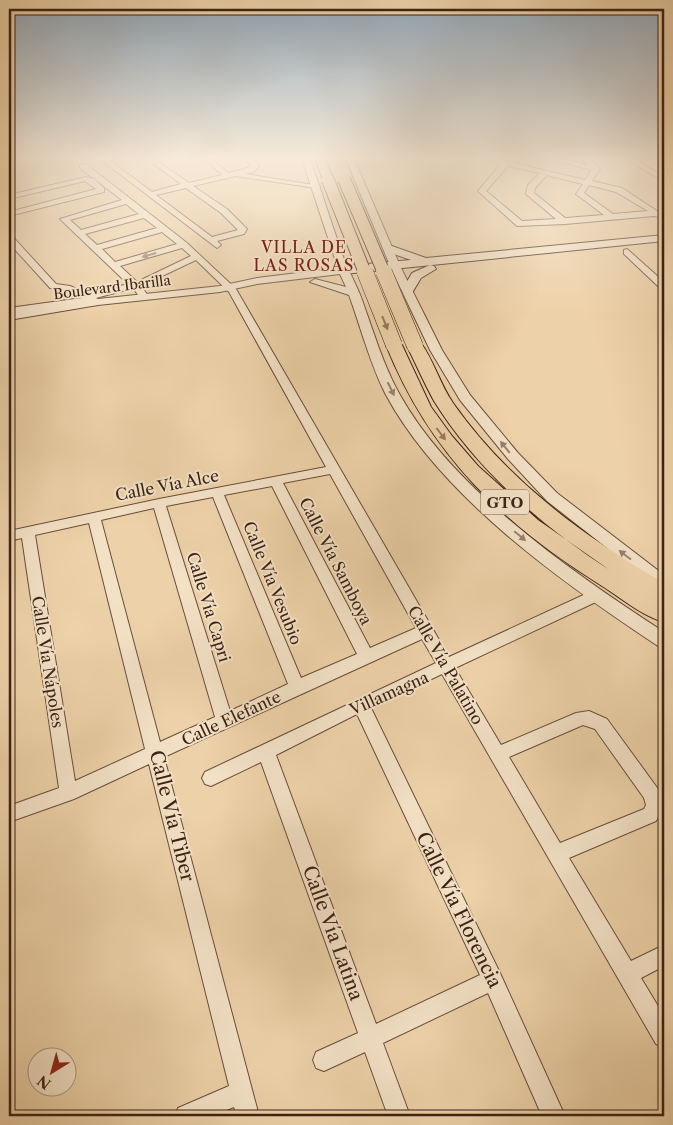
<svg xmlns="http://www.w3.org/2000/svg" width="673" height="1125" font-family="'Libre Caslon Text',serif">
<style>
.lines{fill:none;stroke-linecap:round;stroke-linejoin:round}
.minor-casing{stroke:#684e3a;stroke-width:2}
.tertiary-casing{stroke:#684e3a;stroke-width:2}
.secondary-casing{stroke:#3c2316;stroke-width:2}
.primary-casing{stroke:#3c2316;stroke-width:2}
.minor{fill:#f3e1c6;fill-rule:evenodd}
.tertiary{fill:#f3e1c6;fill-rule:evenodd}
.secondary{fill:#f3e1c6;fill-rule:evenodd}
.primary{fill:#edd1a8;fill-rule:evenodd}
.primary-bridge-far1-casing{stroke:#3c2316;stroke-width:14;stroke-linecap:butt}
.primary-bridge-casing{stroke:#3c2316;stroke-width:17;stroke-linecap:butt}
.primary-bridge-far1{stroke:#edd1a8;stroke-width:12}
.primary-bridge{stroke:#edd1a8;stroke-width:16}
.oneway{fill:#98826e}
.oneway2{fill:#947a5f}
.labels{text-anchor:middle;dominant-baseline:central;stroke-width:4;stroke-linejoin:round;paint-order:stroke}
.far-street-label{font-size:14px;fill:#3c2316;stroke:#f3e1c6}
.shield{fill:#f3e1c6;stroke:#735c4b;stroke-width:1}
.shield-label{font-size:15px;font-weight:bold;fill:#3c2316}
.far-quarter-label{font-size:16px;letter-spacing:1px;fill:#7a1f14;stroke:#f3e1c6}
.street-label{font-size:16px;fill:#3c2316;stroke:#f3e1c6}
.near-street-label{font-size:19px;fill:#3c2316;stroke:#f3e1c6}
</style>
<rect width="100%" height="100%" fill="#edd1a8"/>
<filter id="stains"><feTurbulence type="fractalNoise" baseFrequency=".004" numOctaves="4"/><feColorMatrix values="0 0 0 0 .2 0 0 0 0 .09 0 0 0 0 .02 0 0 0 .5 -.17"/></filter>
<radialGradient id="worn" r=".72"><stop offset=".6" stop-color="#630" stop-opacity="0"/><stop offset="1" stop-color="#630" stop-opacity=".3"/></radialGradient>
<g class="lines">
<!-- minor casing -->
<g class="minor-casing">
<g id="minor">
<path d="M100,159H108L152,192L181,184L147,159H154L189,183L222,175L205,159H212L228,173L248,168L251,165L245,159H253L259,165L254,172L245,174L320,186L316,188L236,176L193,186L227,209L247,229L244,234L217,241L221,245L217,248ZM186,188L221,213L238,230L212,237L156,195Z"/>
<path d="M486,159H496L585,180L592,170L549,159H561L588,165L582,159H590L600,169L592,181L622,188L663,215L659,217L654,216L565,224L517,226L478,191L501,164ZM508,166L540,173L528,185L526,194L556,219L522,221L486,191ZM547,175L583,184L576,194L604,215L565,218L534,193L535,188ZM589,185L616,192L648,211L613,214L584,193Z"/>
<path d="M627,159H635L664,177V182Z"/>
<path d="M80,164H86L187,243L236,289L449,657L590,592H600L602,596L600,600L455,668L501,745L576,713L589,711L607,719L658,789L664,806L656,821L569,858L631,961L664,945V966L641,978L664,1016V1047L656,1044L442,674L371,708L500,973L565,1116H542L488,993L383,1043L410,1116H388L365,1052L324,1071L316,1068L313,1060L316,1052L358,1033L261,762L211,786L205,784L202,778L205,772L436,663L422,639L164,757L259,1116H237L234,1107L212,1116H175L178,1108L229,1086L149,764L74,799L9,822V806L59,788L22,538L9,541V531L159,499L326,467L229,292L196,260L141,286L149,297L147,299H141L133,288L96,298L101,301L96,304L9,314V308L82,298L65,290L50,288L9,243V236H12L56,284L70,286L88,294L128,284L60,219L122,200L80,168ZM126,204L139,214L81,230L70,220ZM144,218L157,228L97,245L85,234ZM162,232L177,244L115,262L102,249ZM182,248L191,256L139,281L137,282L120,266ZM330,474L416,628L370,648L283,483ZM272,486L357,654L301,678L224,495ZM213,497L288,684L230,711L166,506ZM154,508L215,717L160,742L101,520ZM89,523L145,749L75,781L35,535ZM357,714L480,975L376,1024L276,755ZM583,725L595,729L644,798L646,805L644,809L560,843L509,757Z"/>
<path d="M86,177L94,179L104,188V192L9,216V212L96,189L85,181L9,199V195Z"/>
<path d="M627,249L664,282V290L661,289L624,254V250Z"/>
</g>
</g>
<!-- tertiary casing -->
<g class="tertiary-casing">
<g id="tertiary">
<path d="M302,159H310C322,192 332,226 344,259C349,272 356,284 361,297C373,330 383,365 400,395C453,490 574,574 664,632V648L658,646C563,583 441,497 386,395C370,364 361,328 349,295L310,282L315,279L346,287L340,274L257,284L220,292L98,305L9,320V314L98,299L220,286L257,278L338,268Z"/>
<path d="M346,159H354L401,268L442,350L470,395L518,453L557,493L664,575V590L658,588L547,501L508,459L460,400L430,350L391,268Z"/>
</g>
</g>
<!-- secondary casing -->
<g class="secondary-casing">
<g id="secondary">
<path d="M664,235V241L344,274L338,270L344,266L411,260L385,251V247L389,245L426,258Z"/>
<path d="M430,265L434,266L436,269L421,278L412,293H404L402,290L412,273Z"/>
</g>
</g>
<!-- primary casing -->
<g class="primary-casing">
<g id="primary">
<path d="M315,159H325L334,180L332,182H324Z"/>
<path d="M394,340L402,345L431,407L452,436L478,466L538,520L604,566L608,569C541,525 477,470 434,401C424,383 416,364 407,346L409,343H421C434,361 440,384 453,403C507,480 584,537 664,583V601L660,600L664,602V622C642,616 621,598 602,586C503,524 430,455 386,345Z"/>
</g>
</g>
<!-- minor -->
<use href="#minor" class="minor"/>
<!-- tertiary -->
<use href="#tertiary" class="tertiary"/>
<!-- secondary -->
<use href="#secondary" class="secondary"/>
<!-- primary -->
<use href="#primary" class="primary"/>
<!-- primary-bridge-far1 casing -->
<g class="primary-bridge-far1-casing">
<g id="primary-bridge-far1">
<path d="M344,179L384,273"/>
<path d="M328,180L365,273"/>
</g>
</g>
<!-- primary-bridge casing -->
<g class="primary-bridge-casing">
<g id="primary-bridge">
<path d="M365,272L394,345"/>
<path d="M384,272L415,346"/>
</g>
</g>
<!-- primary-bridge-far1 -->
<use href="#primary-bridge-far1" class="primary-bridge-far1"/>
<!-- primary-bridge -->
<use href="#primary-bridge" class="primary-bridge"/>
</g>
<!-- one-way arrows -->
<defs><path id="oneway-solid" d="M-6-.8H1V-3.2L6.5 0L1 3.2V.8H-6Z" transform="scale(1.25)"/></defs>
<g class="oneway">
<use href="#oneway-solid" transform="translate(149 255) rotate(164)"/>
<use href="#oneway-solid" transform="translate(391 389) rotate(64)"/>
<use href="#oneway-solid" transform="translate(505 447) rotate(-129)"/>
<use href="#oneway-solid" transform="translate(520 536) rotate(40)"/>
<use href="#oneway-solid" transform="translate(625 555) rotate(-143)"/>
</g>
<g class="oneway2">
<use href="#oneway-solid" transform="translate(385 323) rotate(68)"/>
<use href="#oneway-solid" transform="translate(441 434) rotate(53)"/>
</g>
<!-- sky -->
<linearGradient id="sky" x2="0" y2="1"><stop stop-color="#92a8ba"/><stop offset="0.5" stop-color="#f7ead8"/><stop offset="1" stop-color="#f7ead8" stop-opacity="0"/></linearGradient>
<rect width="673" height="316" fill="url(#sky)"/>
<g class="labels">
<!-- far-street labels -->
<g class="far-street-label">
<text transform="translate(112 287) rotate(-7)">Boulevard Ibarilla</text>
</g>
<!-- shield labels -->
<rect class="shield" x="481" y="489.5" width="48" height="25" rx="4"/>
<g class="shield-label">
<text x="505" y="502">GTO</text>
</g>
<!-- far-quarter labels -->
<g class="far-quarter-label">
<text x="304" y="247">VILLA DE<tspan x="304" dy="18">LAS ROSAS</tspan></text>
</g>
<!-- street labels -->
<g class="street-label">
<text transform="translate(167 485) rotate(-11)">Calle Vía Alce</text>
<text transform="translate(336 561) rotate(63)">Calle Vía Samboya</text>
<text transform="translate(273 583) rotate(68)">Calle Vía Vesubio</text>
<text transform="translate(209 607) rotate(73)">Calle Vía Capri</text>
<text transform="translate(48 662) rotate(81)">Calle Vía Nápoles</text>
<text transform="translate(446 665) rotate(60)">Calle Vía Palatino</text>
<text transform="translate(389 693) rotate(-24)">Villamagna</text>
<text transform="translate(231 718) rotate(-25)">Calle Elefante</text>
</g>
<!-- near-street labels -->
<g class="near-street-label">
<text transform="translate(172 816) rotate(76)">Calle Vía Tiber</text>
<text transform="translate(459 910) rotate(64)">Calle Vía Florencia</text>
<text transform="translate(333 933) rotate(70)">Calle Vía Latina</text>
</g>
</g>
<!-- margin -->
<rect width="673" height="1125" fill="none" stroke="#edd1a8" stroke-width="30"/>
<rect x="10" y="10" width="653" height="1105" fill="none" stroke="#3c2316" stroke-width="2.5"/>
<rect x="15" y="15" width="643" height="1095" fill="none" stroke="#3c2316"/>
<!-- north arrow -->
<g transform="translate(52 1072) rotate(217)"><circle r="24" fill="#f3e1c6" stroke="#aa9580"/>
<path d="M0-4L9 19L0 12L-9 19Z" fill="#8f2418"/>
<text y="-8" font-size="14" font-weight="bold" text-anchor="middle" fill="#3c2316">N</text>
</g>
<rect width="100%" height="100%" filter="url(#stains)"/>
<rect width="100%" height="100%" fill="url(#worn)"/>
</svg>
